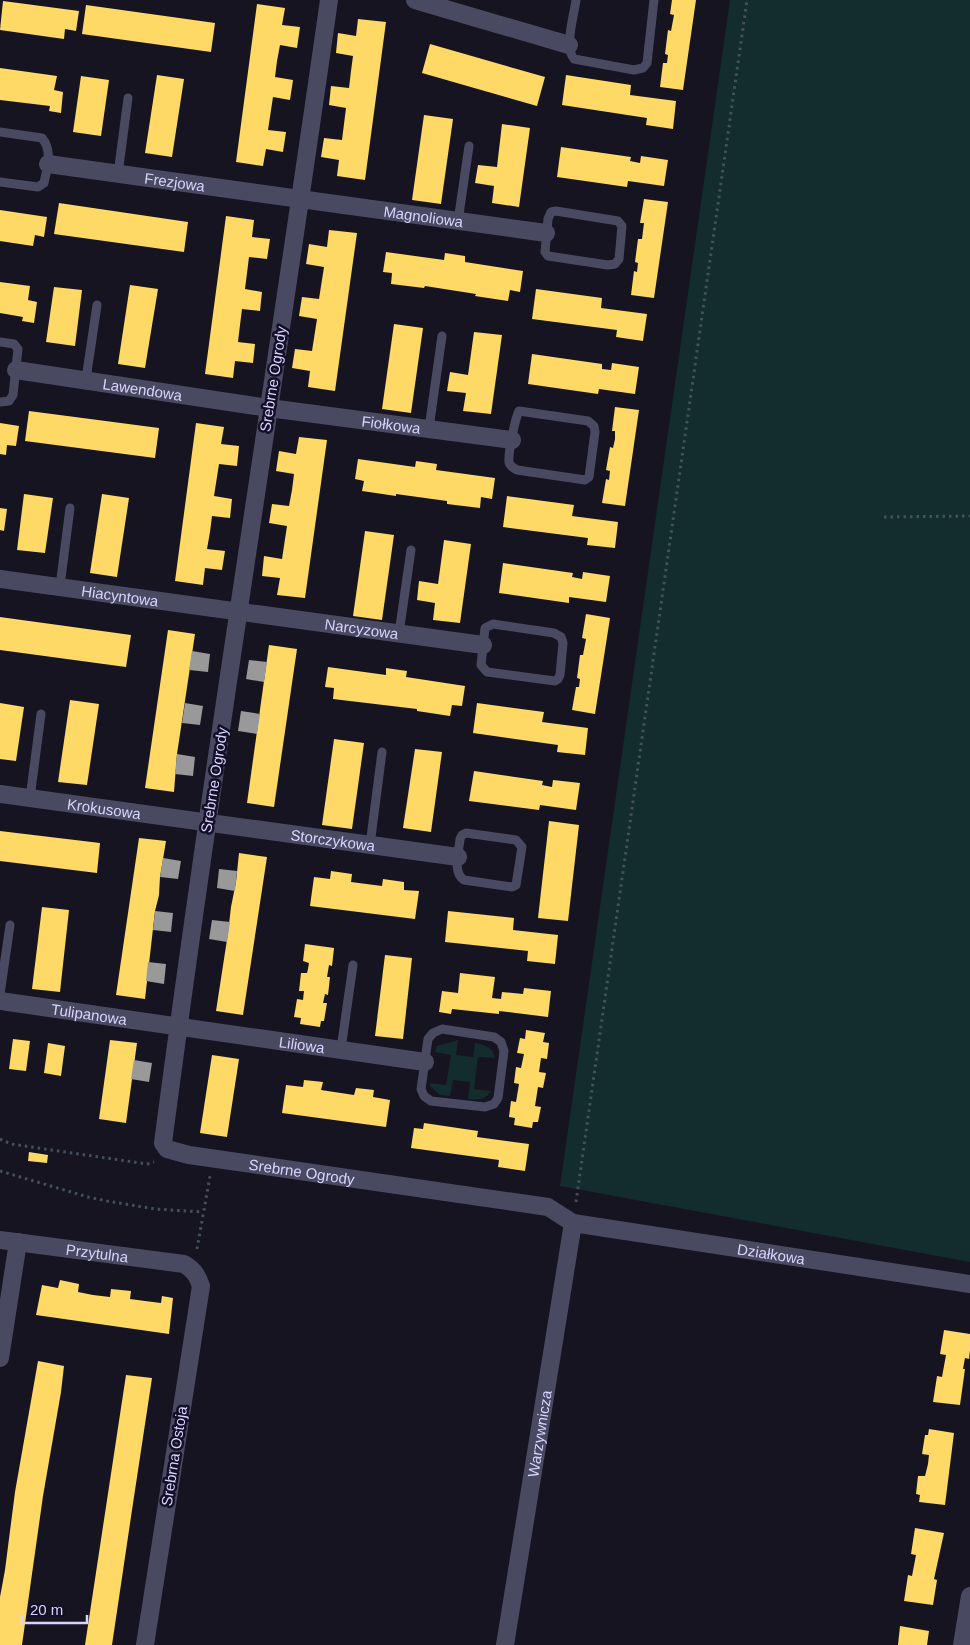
<svg xmlns="http://www.w3.org/2000/svg" width="970" height="1645" font-family="Arial,sans-serif">
<style>
.green{fill:#132c2d}
.homes{fill:#ffd966}
.industry{fill:#999}
.lines{fill:none;stroke-linecap:round;stroke-linejoin:round}
.path{stroke:#44505f;stroke-width:3;stroke-dasharray:2.5 4;stroke-linecap:butt}
.lane{stroke:#4a4962;stroke-width:9}
.street{stroke:#4a4962;stroke-width:18}
.labels{text-anchor:middle;dominant-baseline:central;stroke-width:5;stroke-linejoin:round;paint-order:stroke}
.street-label{font-size:15px;fill:#d9d4ff;stroke:#130f26}
</style>
<rect width="100%" height="100%" fill="#161421"/>
<!-- green -->
<g class="green">
<path d="M730,0H970V1262L560,1186Z"/>
<path d="M458,1040L456,1055L473,1057L475,1043C485,1045 493,1047 495,1058L478,1057L474,1089L491,1091C486,1100 477,1100 468,1099L470,1082L453,1080L450,1096L440,1095L430,1086V1083L446,1085L451,1055L435,1052L437,1046Z"/>
</g>
<!-- homes -->
<g class="homes">
<path d="M672,0H696L683,90L660,87L663,63H667L668,55L665,54L668,30L671,31L674,15L670,14Z"/>
<path d="M3,1L79,11L76,31L65,29L64,39L0,30Z"/>
<path d="M257,4L285,8L282,25L300,27L297,48L280,45L277,61L275,77L293,80L290,100L273,97L268,130L286,132L283,152L266,149L263,166L236,162Z"/>
<path d="M86,5L215,23L211,52L82,34Z"/>
<path d="M358,19L386,22L365,180L337,176L339,160L321,157L324,138L342,140L346,108L329,105L331,86L349,88L351,71L353,56L336,53L338,33L356,36Z"/>
<path d="M430,44L545,77L537,106L422,73Z"/>
<path d="M0,68L57,76L54,90L63,92L61,113L49,111L50,106L0,100Z"/>
<path d="M157,75L184,79L172,157L145,153Z"/>
<path d="M566,75L631,85L630,95L676,101L673,129L646,125L647,118L562,105Z"/>
<path d="M81,76L109,80L101,136L73,132Z"/>
<path d="M424,115L453,119L441,204L412,200Z"/>
<path d="M502,124L530,128L519,207L492,203L494,186L475,183L478,165L497,167Z"/>
<path d="M561,147L631,157L630,161L640,163L641,156L668,160L664,186L628,181L627,187L557,177Z"/>
<path d="M644,199L668,202L654,298L631,295L634,271L637,272L638,263L635,262L638,239H642L644,223H640Z"/>
<path d="M59,203L188,222L184,252L54,234Z"/>
<path d="M0,210L47,217L44,237L35,235L33,246L0,241Z"/>
<path d="M226,216L254,220L252,237L270,239L267,259L249,257L245,289L262,292L260,311L242,309L240,325L238,342L255,344L253,363L235,361L233,378L205,374Z"/>
<path d="M329,230L357,233L335,391L308,387L310,371L292,368L295,349L312,351L317,319L299,316L302,297L319,299L324,267L306,264L309,244L327,247Z"/>
<path d="M386,252L444,260L445,253L465,256V262L523,271L520,292L510,290L508,301L475,296L476,294L425,286L424,288L391,284L392,273L383,272Z"/>
<path d="M0,282L30,286L28,300L37,302L34,323L22,321L23,317L0,313Z"/>
<path d="M130,285L158,289L145,368L118,364Z"/>
<path d="M54,287L82,290L75,346L46,342Z"/>
<path d="M536,289L602,298L601,308L647,314L643,341L616,337L617,330L532,319Z"/>
<path d="M394,324L423,328L411,413L382,409Z"/>
<path d="M474,332L502,335L491,414L463,411L466,393L447,391L450,372L468,375Z"/>
<path d="M532,354L602,364V369L611,370L612,363L639,367L635,394L599,389L598,394L528,384Z"/>
<path d="M615,407L639,410L625,506L602,503L606,479L609,480L610,471L606,470L610,447L613,448L615,439V431H612Z"/>
<path d="M29,411L159,428L155,458L25,441Z"/>
<path d="M0,423L19,426L16,446L7,445L6,455L0,454Z"/>
<path d="M196,423L224,427L221,444L239,446L237,466L219,464L214,496L232,499L230,518L212,516L210,532L207,549L225,551L222,570L205,568L203,585L175,581Z"/>
<path d="M299,437L327,440L305,598L277,595L280,578L262,576L264,556L282,559L287,526L269,523L272,504L289,506L292,490L294,474L276,471L279,451L296,454Z"/>
<path d="M358,459L415,467L416,461L437,464L436,470L495,478L492,499L481,497L480,508L447,504V501L396,494V496L362,491L364,481L355,479Z"/>
<path d="M24,494L53,498L45,553L17,550Z"/>
<path d="M102,494L129,498L117,577L90,573Z"/>
<path d="M507,496L574,505L572,516L618,522L615,548L587,545L588,538L503,527Z"/>
<path d="M0,508L7,509L4,531L0,530Z"/>
<path d="M365,531L394,535L382,620L353,616Z"/>
<path d="M444,540L471,544L460,623L433,620L435,603L417,600L419,581L438,584Z"/>
<path d="M503,563L573,573L572,577L582,579L583,572L610,576L606,602L569,597V603L499,593Z"/>
<path d="M586,614L610,618L595,714L572,710L576,687H579L580,679L577,678L580,655H583L586,639L582,638Z"/>
<path d="M0,617L131,635L126,667L0,650Z"/>
<path d="M168,630L195,634L177,754L174,792L145,788Z"/>
<path d="M269,645L297,649L274,807L247,803Z"/>
<path d="M328,667L386,675V668L407,671L406,677L465,686L462,706L452,705L450,716L417,711V709L333,699L334,688L325,687Z"/>
<path d="M70,700L99,704L87,785L58,782Z"/>
<path d="M0,703L24,707L16,761L0,759Z"/>
<path d="M477,703L544,712L542,722L588,728L585,755L557,752L558,745L473,733Z"/>
<path d="M334,739L364,743L352,829L322,825Z"/>
<path d="M415,749L442,752L431,832L403,828Z"/>
<path d="M474,771L543,781L542,785L552,787L553,780L580,783L576,810L540,805L539,810L469,801Z"/>
<path d="M549,821L579,825L568,921L538,918Z"/>
<path d="M0,831L100,843L97,873L0,861Z"/>
<path d="M139,838L166,841L160,877L159,895L155,911L145,999L116,995Z"/>
<path d="M239,853L267,857L243,1015L216,1011L228,933L231,907L236,882Z"/>
<path d="M331,871L352,874L351,882L382,886L383,879L404,882V890L419,891L415,919L310,906L314,877L330,879Z"/>
<path d="M42,907L69,910L60,992L32,989Z"/>
<path d="M448,911L514,918L513,930L558,935L555,964L527,961L528,951L445,942Z"/>
<path d="M305,944L334,948L332,966L329,965L327,977H330L328,995L325,994L323,1003H327L324,1021H321L320,1027L300,1024L301,1018L294,1017L297,999L303,1000L304,991H299L301,973H307L308,969L309,963L303,961Z"/>
<path d="M385,955L412,958L403,1039L375,1036Z"/>
<path d="M460,973L495,977L492,998L501,999L502,992L523,994L524,988L551,991L548,1017L499,1011V1014L452,1009L451,1014L439,1012L442,991L458,993Z"/>
<path d="M526,1030L545,1033L543,1042L549,1043L547,1059L541,1058L539,1072L546,1073L543,1088L538,1087L535,1106L541,1107L538,1122H533L532,1128L514,1125L515,1118L509,1117L511,1101L516,1102L519,1084L514,1083L516,1067L521,1068L524,1054L517,1053L520,1038L525,1039Z"/>
<path d="M13,1039L30,1041L26,1071L9,1069Z"/>
<path d="M110,1040L137,1043L126,1123L99,1119Z"/>
<path d="M48,1043L65,1046L61,1076L44,1073Z"/>
<path d="M212,1055L239,1059L227,1137L200,1133Z"/>
<path d="M304,1080L323,1082L321,1090L354,1095L356,1088L374,1090L373,1097L390,1100L386,1127L282,1113L286,1085L303,1087Z"/>
<path d="M424,1123L478,1131L477,1137L529,1144L525,1171L498,1167L499,1160L411,1148L414,1128L423,1129Z"/>
<path d="M29,1152L48,1155L47,1163L28,1161Z"/>
<path d="M60,1280L79,1284L78,1292L93,1295L110,1297L111,1289L131,1291L130,1299L145,1301L161,1303L162,1296L173,1298L169,1334L36,1315L42,1285L58,1288Z"/>
<path d="M944,1330L970,1334V1350L969,1359L965,1358L963,1369H965L960,1405L933,1402L937,1376L942,1377L946,1355L940,1354Z"/>
<path d="M38,1361L64,1366L61,1392L43,1496L22,1645H0V1597L5,1570L15,1492Z"/>
<path d="M126,1375L152,1378L132,1510L112,1645H85Z"/>
<path d="M929,1429L954,1433L945,1505L919,1502L920,1495L916,1494L918,1476H925L928,1464L929,1455L922,1454L925,1435H928Z"/>
<path d="M915,1528L944,1533L934,1579L937,1580L933,1605L904,1601L908,1575L912,1576L916,1555L911,1554Z"/>
<path d="M900,1626L929,1631L927,1645H898Z"/>
</g>
<!-- industry -->
<g class="industry">
<path d="M192,651L210,654L208,672L189,670Z"/>
<path d="M249,660L267,662L264,682L246,679Z"/>
<path d="M185,703L203,706L200,725L182,723Z"/>
<path d="M241,711L260,714L257,734L238,731Z"/>
<path d="M177,754L195,757L193,776L175,774Z"/>
<path d="M163,858L181,861L178,879L160,877Z"/>
<path d="M219,869L237,871L235,891L217,888Z"/>
<path d="M155,911L173,913L171,932L153,930Z"/>
<path d="M212,920L230,922L227,942L209,939Z"/>
<path d="M148,962L166,964L164,984L146,981Z"/>
<path d="M134,1060L152,1063L149,1082L131,1079Z"/>
</g>
<g class="lines">
<!-- path -->
<g class="path">
<path d="M884,517L970,516"/>
<path d="M0,1139L11,1144L147,1164L154,1162"/>
<path d="M0,1171L88,1197L107,1201L155,1209L203,1212"/>
<path d="M576,1202L747,0"/>
<path d="M197,1249L210,1176"/>
</g>
<!-- lane -->
<g class="lane">
<path d="M576,0C574,15 564,48 574,59L634,70L643,68L647,63L654,0"/>
<path d="M0,132L42,138C53,151 47,168 44,183L38,187L0,182"/>
<path d="M118,174L128,98"/>
<path d="M556,211L618,221L622,226L619,259L615,264L608,265L548,256L545,252L548,219L551,212Z"/>
<path d="M458,221L469,146"/>
<path d="M0,342L14,344L18,349L13,395L9,401L0,402"/>
<path d="M86,379L97,305"/>
<path d="M519,411L588,421L594,426L595,432L589,477L585,480L517,470C514,468 510,467 509,462C508,454 515,418 519,411Z"/>
<path d="M429,428L442,336"/>
<path d="M60,586L70,508"/>
<path d="M493,624L554,633L561,637L563,643L560,675L558,679L555,681L487,672L481,665L485,628Z"/>
<path d="M399,633L411,550"/>
<path d="M30,798L41,714"/>
<path d="M466,833L516,840L522,847L516,885L512,887L464,880C452,872 459,852 460,839L462,835Z"/>
<path d="M370,845L382,752"/>
<path d="M0,994L10,925"/>
<path d="M442,1029L494,1037L501,1042L504,1051L498,1098L494,1104L485,1107L431,1101L424,1096L421,1089L428,1039L433,1033Z"/>
<path d="M341,1049L353,965"/>
</g>
<!-- street -->
<g class="street">
<path id="s1" d="M329,0C275,381 213,761 163,1143L167,1149L189,1155L548,1207L573,1223L970,1284"/>
<path d="M415,0L569,45"/>
<path id="s2" d="M48,164L546,233"/>
<path id="s3" d="M16,370L269,408L512,440"/>
<path id="s4" d="M0,579L483,645"/>
<path id="s5" d="M0,794L458,857"/>
<path id="s6" d="M0,1001L425,1062"/>
<path id="s7" d="M0,1240L184,1264C194,1270 197,1275 201,1286L145,1645"/>
<path d="M0,1358L18,1242"/>
<path id="s8" d="M505,1645L573,1223"/>
<path d="M962,1645L970,1596"/>
</g>
</g>
<g class="labels">
<!-- street labels -->
<g class="street-label">
<text stroke="none"><textPath href="#s2" startOffset="128">Frezjowa</textPath></text>
<text stroke="none"><textPath href="#s2" startOffset="379">Magnoliowa</textPath></text>
<text transform="translate(273 379) rotate(-81)">Srebrne Ogrody</text>
<text stroke="none"><textPath href="#s3" startOffset="128">Lawendowa</textPath></text>
<text stroke="none"><textPath href="#s3" startOffset="379">Fiołkowa</textPath></text>
<text stroke="none"><textPath href="#s4" startOffset="121">Hiacyntowa</textPath></text>
<text stroke="none"><textPath href="#s4" startOffset="365">Narcyzowa</textPath></text>
<text transform="translate(214 780) rotate(-81)">Srebrne Ogrody</text>
<text stroke="none"><textPath href="#s5" startOffset="105">Krokusowa</textPath></text>
<text stroke="none"><textPath href="#s5" startOffset="336">Storczykowa</textPath></text>
<text stroke="none"><textPath href="#s6" startOffset="90">Tulipanowa</textPath></text>
<text stroke="none"><textPath href="#s6" startOffset="305">Liliowa</textPath></text>
<text stroke="none"><textPath href="#s1" startOffset="1299">Srebrne Ogrody</textPath></text>
<text stroke="none"><textPath href="#s7" startOffset="98">Przytulna</textPath></text>
<text stroke="none"><textPath href="#s1" startOffset="1778">Działkowa</textPath></text>
<text stroke="none"><textPath href="#s8" startOffset="214">Warzywnicza</textPath></text>
<text transform="translate(174 1456) rotate(-81)">Srebrna Ostoja</text>
</g>
</g>
<!-- scale -->
<path d="M22 1615v8h65v-8" fill="none" stroke="#d9d4ff" stroke-width="2.5"/>
<text x="30" y="1615" font-size="15" fill="#d9d4ff" stroke="#130f26" stroke-width="4" paint-order="stroke">20 m</text>
</svg>
